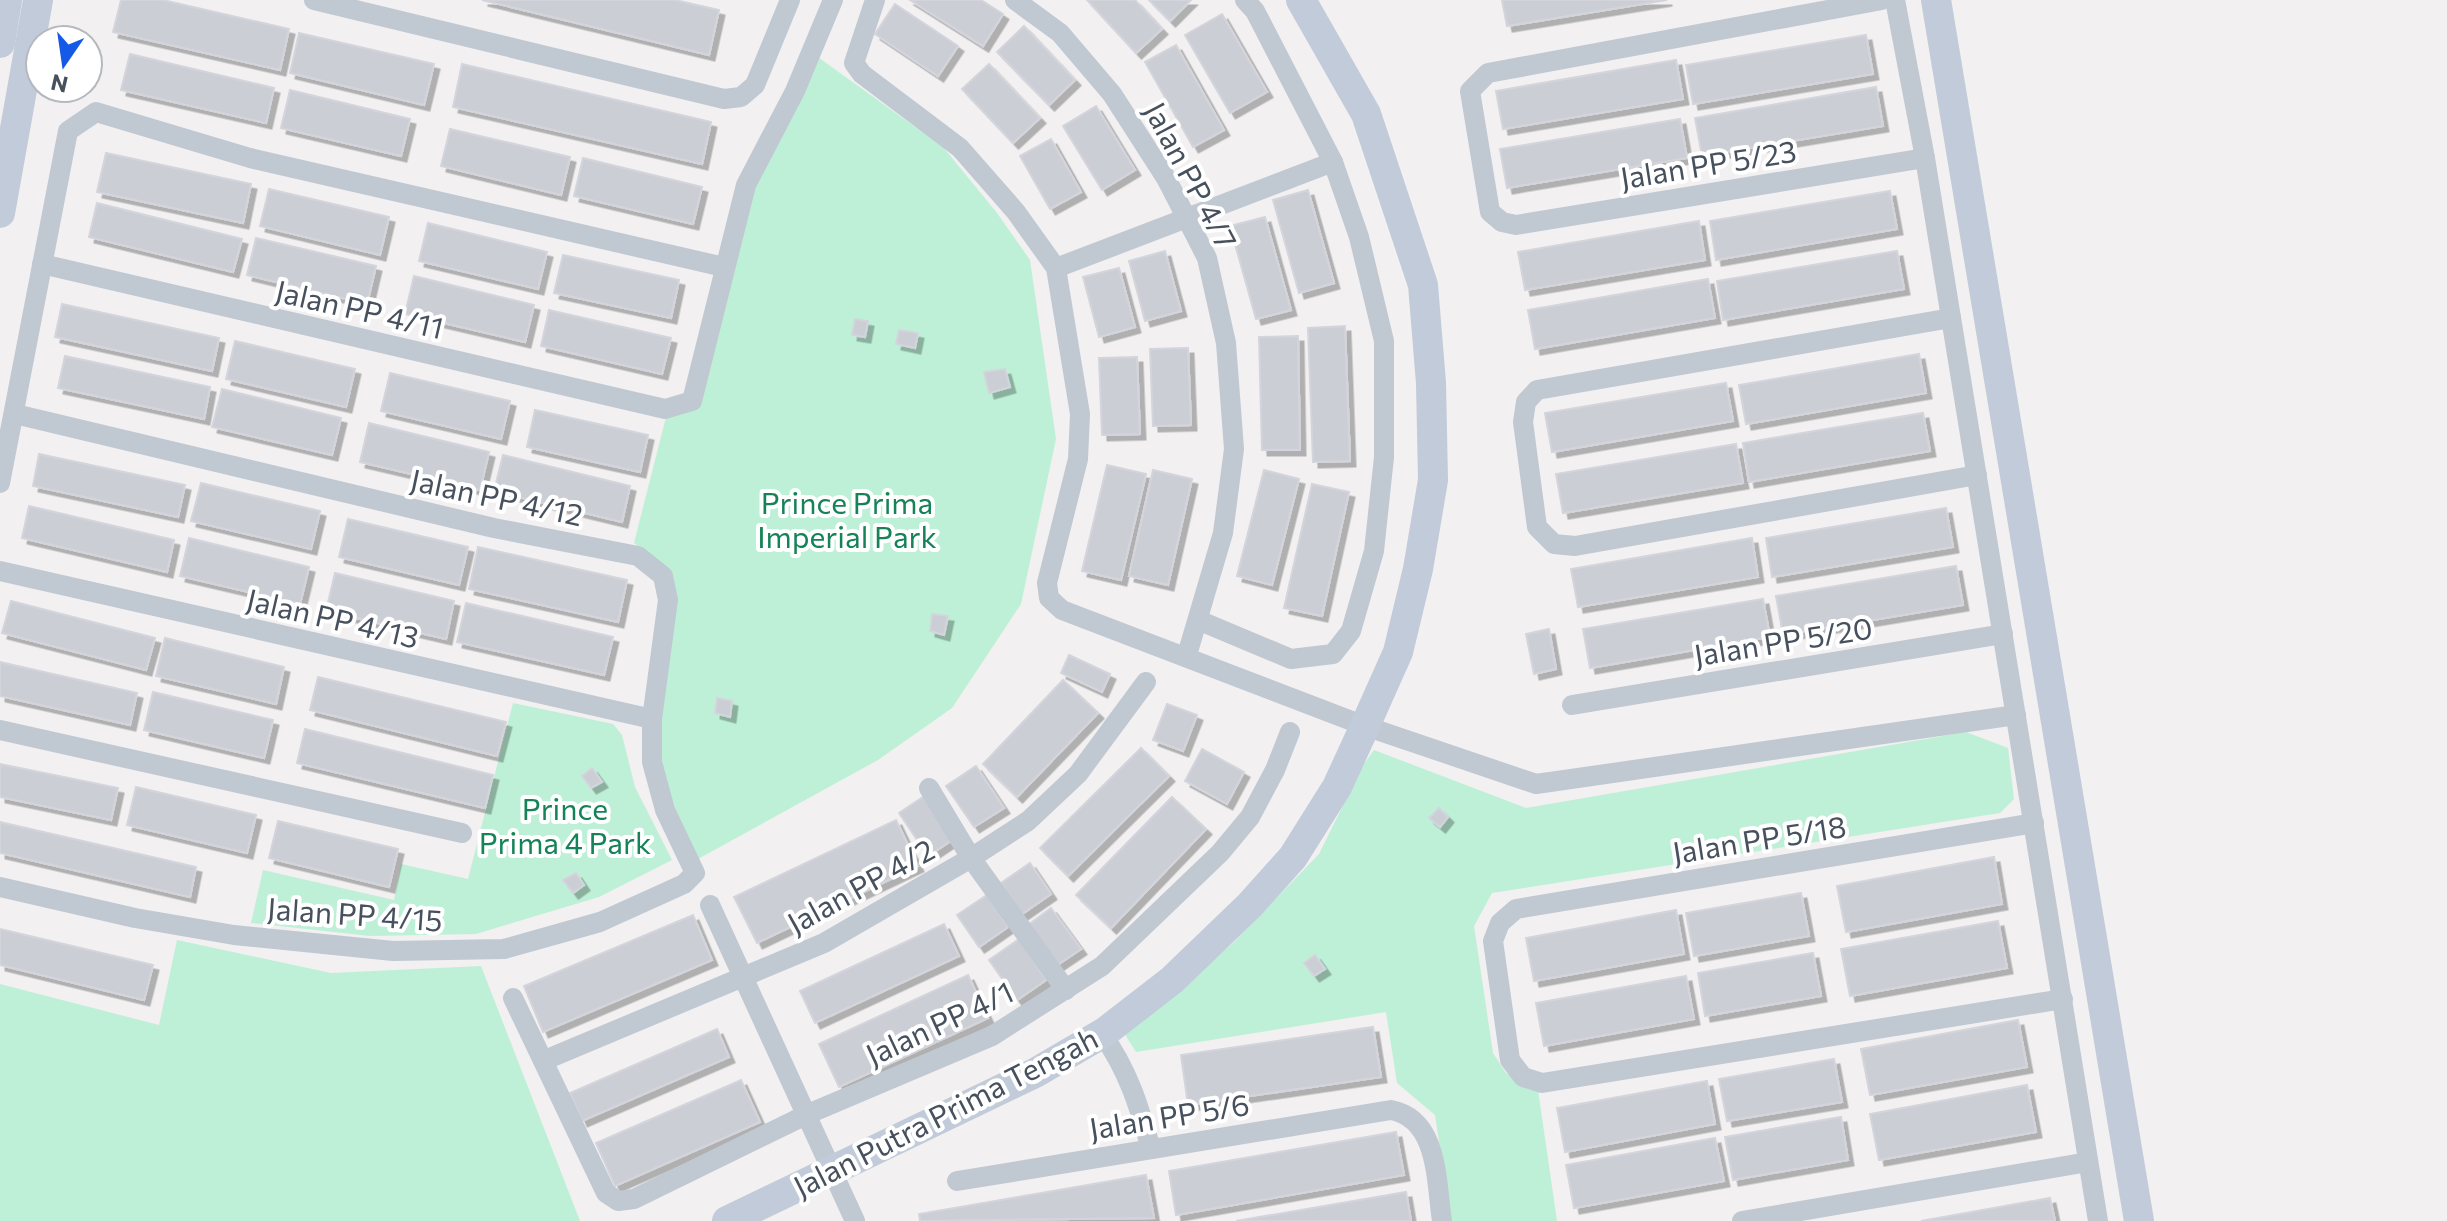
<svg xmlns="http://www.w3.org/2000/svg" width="2447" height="1221" font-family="Commissioner,sans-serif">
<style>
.green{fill:#bef0d7}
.building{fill:#ccced5;stroke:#d4d5dc;stroke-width:2;filter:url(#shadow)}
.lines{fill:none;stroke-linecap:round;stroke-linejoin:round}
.street{stroke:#c0c8d2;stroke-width:20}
.secondary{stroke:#c2cbd9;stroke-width:30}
.labels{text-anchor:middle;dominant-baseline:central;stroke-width:8;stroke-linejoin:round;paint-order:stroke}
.street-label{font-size:30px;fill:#47515e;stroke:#fff}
.park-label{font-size:30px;fill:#158258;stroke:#fff}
</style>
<defs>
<filter id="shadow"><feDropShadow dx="5.5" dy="5.5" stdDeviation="0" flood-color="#0004"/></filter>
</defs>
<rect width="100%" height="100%" fill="#f2f0f0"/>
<!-- green -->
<g class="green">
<path d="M815,55L943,147L997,213L1030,260L1056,439L1021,604L952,708L878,760L698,859L655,764L665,568L634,543L667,413L701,398L743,214Z"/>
<path d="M513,703L613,724L622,735L635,787L672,860L599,897L476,934L370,936L251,923L263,870L394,900L401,864L468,879Z"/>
<path d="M1966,732L2008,748L2014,799L2000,813L1492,893L1474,926L1493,1053L1506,1073L1538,1090L1557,1221H1451L1435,1115L1397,1083L1386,1012L1136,1052L1124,1033L1234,942L1319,854L1363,765L1374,750L1526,808Z"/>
<path d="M177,940L331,973L481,966L580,1221H0V984L159,1025Z"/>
</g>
<!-- building -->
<g class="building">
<path d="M121,0H163L289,29L280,70L113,32Z"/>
<path d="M482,0H675L719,10L709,55Z"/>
<path d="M910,0H981L1003,14L983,46Z"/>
<path d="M1087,0H1135L1162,29L1136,53Z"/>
<path d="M1149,0H1191L1170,21Z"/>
<path d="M1502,0H1667L1507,26Z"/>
<path d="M895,4L958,46L938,76L875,34Z"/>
<path d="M1222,14L1267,92L1230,113L1185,35Z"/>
<path d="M1024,26L1075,80L1049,105L997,52Z"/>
<path d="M299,33L434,64L424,105L290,73Z"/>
<path d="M1866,35L1873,74L1693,104L1686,65Z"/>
<path d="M1176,45L1224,130L1193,147L1145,62Z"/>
<path d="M130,54L274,88L266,123L121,90Z"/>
<path d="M1676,60L1683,99L1503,129L1496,91Z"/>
<path d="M462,64L711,122L702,164L453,107Z"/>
<path d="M989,64L1040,118L1013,143L962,89Z"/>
<path d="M1876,87L1883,126L1702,156L1695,118Z"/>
<path d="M290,90L410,119L401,156L281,128Z"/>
<path d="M1096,106L1135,170L1102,190L1063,126Z"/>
<path d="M1680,119L1687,158L1507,188L1500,149Z"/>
<path d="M450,129L570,157L561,195L441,166Z"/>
<path d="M1051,139L1081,192L1050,209L1020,156Z"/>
<path d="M106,153L251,184L243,223L97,192Z"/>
<path d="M583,158L702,187L693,224L574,196Z"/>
<path d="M269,189L389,217L380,255L260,226Z"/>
<path d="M1308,190L1334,283L1299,293L1273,200Z"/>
<path d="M1890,191L1897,229L1716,260L1710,221Z"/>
<path d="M97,203L242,239L233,272L89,237Z"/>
<path d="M1265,217L1291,310L1256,319L1230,226Z"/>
<path d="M1699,221L1705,260L1525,290L1518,252Z"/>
<path d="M428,223L547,252L538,289L419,261Z"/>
<path d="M256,238L376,266L367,304L247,275Z"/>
<path d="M1165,251L1181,311L1145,321L1129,261Z"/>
<path d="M1897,251L1904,289L1723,320L1717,281Z"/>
<path d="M563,255L679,280L671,318L554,293Z"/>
<path d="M1119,268L1135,327L1099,337L1083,277Z"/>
<path d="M414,276L534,305L525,342L405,314Z"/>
<path d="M1708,279L1715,318L1535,349L1528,310Z"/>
<path d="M62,304L219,338L212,371L55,337Z"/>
<path d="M549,310L671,338L662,374L541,346Z"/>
<path d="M855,319L868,321L865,337L852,335Z"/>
<path d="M1345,326L1350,461L1313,462L1308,328Z"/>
<path d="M899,330L918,333L915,348L896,344Z"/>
<path d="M1298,336L1300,450H1262L1259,337Z"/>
<path d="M235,341L355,369L346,407L226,379Z"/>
<path d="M1188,348L1191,425L1153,426L1150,349Z"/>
<path d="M1919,354L1926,393L1746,424L1739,385Z"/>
<path d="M65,356L210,387L204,419L58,388Z"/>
<path d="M1137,357L1140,434L1102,435L1099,358Z"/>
<path d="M1005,369L1010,387L989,393L984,372Z"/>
<path d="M390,373L510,401L501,439L381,411Z"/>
<path d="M1726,383L1733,421L1552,452L1545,413Z"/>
<path d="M222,389L341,418L332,455L212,427Z"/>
<path d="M535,410L648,435L640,472L527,447Z"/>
<path d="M1923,413L1930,451L1749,482L1743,443Z"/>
<path d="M369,423L489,452L480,490L360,462Z"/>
<path d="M1736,444L1743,483L1563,513L1556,474Z"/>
<path d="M39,454L185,485L178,517L33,486Z"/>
<path d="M503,455L630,486L622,522L494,491Z"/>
<path d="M1107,465L1146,474L1121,580L1082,571Z"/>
<path d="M1153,470L1192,479L1168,585L1129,576Z"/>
<path d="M1264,470L1299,479L1272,585L1237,576Z"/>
<path d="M201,483L320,511L311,549L191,521Z"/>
<path d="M1312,484L1349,492L1322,616L1284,608Z"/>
<path d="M29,506L174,540L167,572L22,538Z"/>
<path d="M1946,508L1953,547L1772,577L1766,538Z"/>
<path d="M348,519L468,547L459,585L339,557Z"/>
<path d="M189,538L309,567L300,604L180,576Z"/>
<path d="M1752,538L1758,577L1578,607L1571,569Z"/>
<path d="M478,547L627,580L618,622L469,589Z"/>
<path d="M1956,566L1963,605L1783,635L1776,596Z"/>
<path d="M335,573L454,601L446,639L326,611Z"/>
<path d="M1763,599L1770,637L1590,668L1583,629Z"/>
<path d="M11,601L155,638L146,670L2,633Z"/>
<path d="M466,603L613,637L604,675L457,642Z"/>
<path d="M932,614L948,616L944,635L930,631Z"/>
<path d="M1549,629L1556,669L1534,674L1526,634Z"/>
<path d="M165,638L284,667L276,704L156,676Z"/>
<path d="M1069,655L1110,674L1102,692L1061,673Z"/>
<path d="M0,662L137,693L130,725L0,696Z"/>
<path d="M318,677L506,722L497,756L310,710Z"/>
<path d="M1063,680L1098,713L1017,797L983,764Z"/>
<path d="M153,692L273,720L264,758L144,730Z"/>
<path d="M717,698L732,701L730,717L715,713Z"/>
<path d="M1167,704L1197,715L1183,751L1153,740Z"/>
<path d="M305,729L493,775L485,808L297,763Z"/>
<path d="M1141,748L1169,776L1068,876L1040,848Z"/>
<path d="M1202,749L1244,772L1227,804L1185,781Z"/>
<path d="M0,764L118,788L111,820L0,797Z"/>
<path d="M976,766L1004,808L974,827L946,786Z"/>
<path d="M592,768L602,782L591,788L582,776Z"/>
<path d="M136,787L256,815L247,853L127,825Z"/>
<path d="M926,795L955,838L928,856L899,813Z"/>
<path d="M1172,797L1206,829L1111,928L1076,895Z"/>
<path d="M1439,808L1448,817L1440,827L1429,818Z"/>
<path d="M896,820L918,866L757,943L734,897Z"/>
<path d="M278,821L398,849L389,887L269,858Z"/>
<path d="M0,822L196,867L190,897L0,853Z"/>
<path d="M1994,857L2002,904L1846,932L1837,886Z"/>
<path d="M1030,863L1051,894L1022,914L1001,883Z"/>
<path d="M576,873L584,885L573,893L563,880Z"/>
<path d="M1801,893L1809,936L1694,956L1686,913Z"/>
<path d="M987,895L1008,927L979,947L957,915Z"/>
<path d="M1051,908L1081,949L1053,968L1024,928Z"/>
<path d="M1676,910L1684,954L1534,981L1526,938Z"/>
<path d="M693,915L712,960L543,1032L524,986Z"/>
<path d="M1998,921L2007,968L1850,996L1841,949Z"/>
<path d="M944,924L959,956L815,1023L800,991Z"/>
<path d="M0,929L153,965L144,1000L0,965Z"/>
<path d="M1019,939L1046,980L1017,1000L989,960Z"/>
<path d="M1813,953L1821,996L1705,1016L1698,973Z"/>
<path d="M1315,955L1325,969L1314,976L1304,963Z"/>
<path d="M968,975L988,1018L839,1087L819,1044Z"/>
<path d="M1686,976L1694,1019L1544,1046L1536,1003Z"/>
<path d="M2018,1020L2027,1067L1870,1095L1861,1049Z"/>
<path d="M1373,1027L1381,1077L1188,1105L1181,1055Z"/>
<path d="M717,1029L729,1057L582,1121L570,1093Z"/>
<path d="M1834,1059L1842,1102L1727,1121L1719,1079Z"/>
<path d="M741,1080L760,1122L615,1186L596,1143Z"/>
<path d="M1707,1081L1715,1124L1565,1152L1557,1108Z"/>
<path d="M2027,1085L2036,1132L1879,1160L1870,1114Z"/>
<path d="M1841,1117L1848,1160L1733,1180L1725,1137Z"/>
<path d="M1396,1132L1404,1175L1176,1215L1169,1171Z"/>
<path d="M1715,1138L1724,1181L1574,1208L1566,1165Z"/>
<path d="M1146,1175L1154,1218L920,1221L919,1214Z"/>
<path d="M1406,1192L1411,1221H1236Z"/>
<path d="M2050,1198L2055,1221H1921Z"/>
</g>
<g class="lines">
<!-- street -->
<g class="street">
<path d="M314,0L724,99L741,97L755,85L790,0"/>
<path d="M875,0L854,63L862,74L960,148L1016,212L1056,268L1080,414L1078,459L1047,583L1049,598L1062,610L1365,726L1536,784L2016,715"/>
<path d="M1015,0L1060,33L1112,94L1166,178L1207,258L1226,343L1234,449L1223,533L1187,655"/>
<path d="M1882,0L1488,73L1470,91L1490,212L1502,222L1516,225L1925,158"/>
<path d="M1895,0L1925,158L2098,1221"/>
<path d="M42,264L665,409L692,401L746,185L795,91L833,0"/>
<path d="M1056,268L1333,162"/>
<path d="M1951,318L1537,390L1526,402L1523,422L1537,527L1554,544L1575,546L1977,475"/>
<path d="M0,483L68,131L96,112L250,158L724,267"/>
<path d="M0,571L652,719"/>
<path d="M1198,620L1291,659L1333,654L1351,631L1374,551L1384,457V341L1359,237L1333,162L1255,11L1245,0"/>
<path d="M1572,705L2003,634"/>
<path d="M0,730L462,833"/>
<path d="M929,788L971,858L1066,990"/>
<path d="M2034,823L1516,909L1500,923L1493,941L1510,1060L1523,1077L1542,1083L2063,999"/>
<path d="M0,887L135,918L234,935L393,951L504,949L600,922L684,884L695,873L665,810L652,762V719L668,600L663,576L638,556L494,528L15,414"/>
<path d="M710,905L855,1221"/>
<path d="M513,998L606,1193L618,1201L634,1199L808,1114L992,1036L1102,966L1220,853L1250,817L1275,770L1290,732"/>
<path d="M1102,1034C1128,1070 1139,1106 1151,1149"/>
<path d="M545,1060L824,943L971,858L1028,821L1078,774L1146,682"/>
<path d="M957,1181L1391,1110C1439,1119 1436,1182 1442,1221"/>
<path d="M1742,1221L2088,1162"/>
</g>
<!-- secondary -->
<g class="secondary">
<path d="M1936,0L2139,1221"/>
<path d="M0,43L7,0"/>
<path d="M0,213L38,0"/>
<path d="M727,1221L1035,1073L1105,1032L1172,980L1250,905L1293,857L1337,787L1365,726L1398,652L1418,569L1433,480L1431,383L1423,285L1366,114L1301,0"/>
</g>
</g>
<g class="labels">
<!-- street labels -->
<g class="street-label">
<text transform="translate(1708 163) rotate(-9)">Jalan PP 5/23</text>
<text transform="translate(1192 175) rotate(62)">Jalan PP 4/7</text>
<text transform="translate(360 308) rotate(13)">Jalan PP 4/11</text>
<text transform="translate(497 496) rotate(12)">Jalan PP 4/12</text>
<text transform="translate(333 617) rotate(13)">Jalan PP 4/13</text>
<text transform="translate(1783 640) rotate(-9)">Jalan PP 5/20</text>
<text transform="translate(1759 838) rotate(-9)">Jalan PP 5/18</text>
<text transform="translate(860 885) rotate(-29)">Jalan PP 4/2</text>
<text transform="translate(355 913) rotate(4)">Jalan PP 4/15</text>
<text transform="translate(939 1022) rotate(-25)">Jalan PP 4/1</text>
<text transform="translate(945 1111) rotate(-27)">Jalan Putra Prima Tengah</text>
<text transform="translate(1169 1115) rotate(-9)">Jalan PP 5/6</text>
</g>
<!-- park labels -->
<g class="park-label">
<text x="847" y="501">Prince Prima<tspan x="847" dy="34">Imperial Park</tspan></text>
<text x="565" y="807">Prince<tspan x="565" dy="34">Prima 4 Park</tspan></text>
</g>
</g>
<!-- north arrow -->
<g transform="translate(64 64) rotate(193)"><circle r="38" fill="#ffffff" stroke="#b5b9bf" stroke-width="2"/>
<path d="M0-6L14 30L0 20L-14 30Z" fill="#1559e7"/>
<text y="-12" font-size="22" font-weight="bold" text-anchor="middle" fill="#47515e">N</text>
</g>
</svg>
